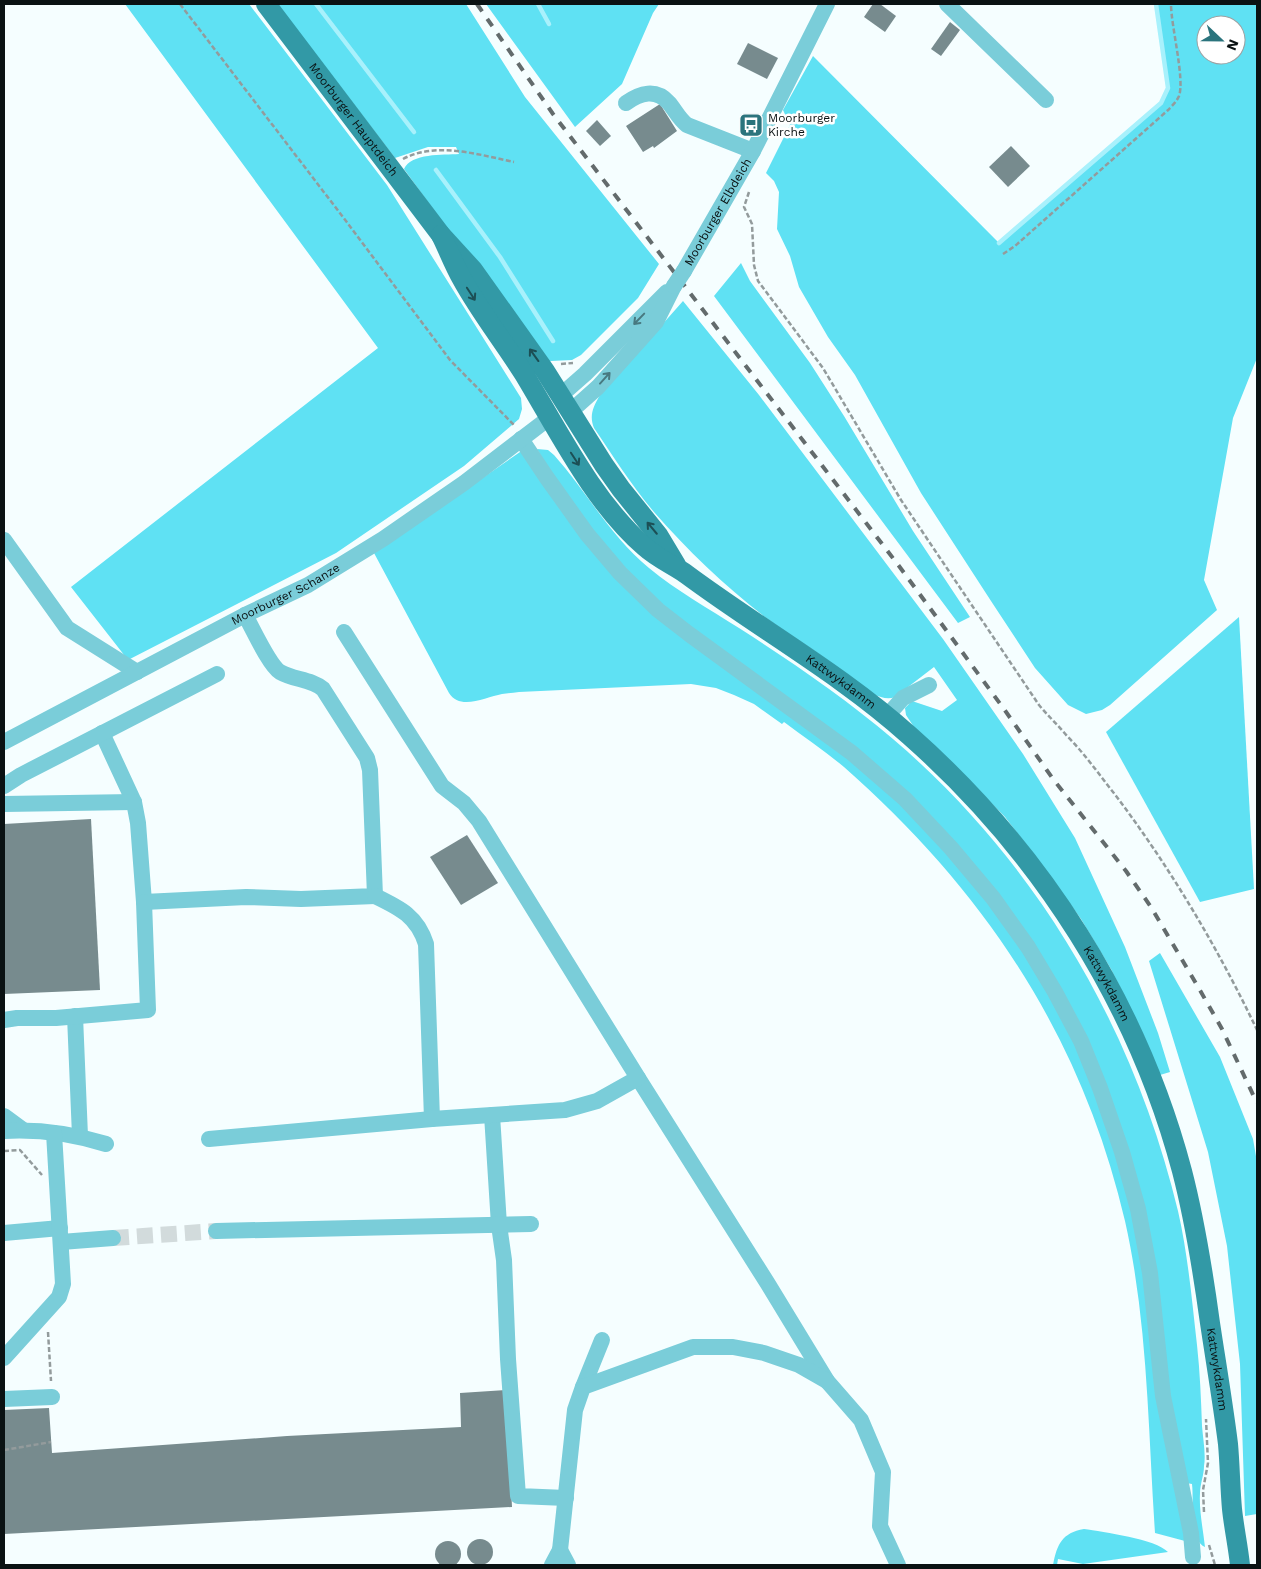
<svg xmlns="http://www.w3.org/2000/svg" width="1261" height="1569" font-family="'Work Sans',sans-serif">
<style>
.green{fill:#5fe1f3;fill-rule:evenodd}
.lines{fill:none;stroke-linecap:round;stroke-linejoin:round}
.stream{stroke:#a8f1fc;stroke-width:4.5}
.building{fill:#778b8e}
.minor-tunnel{stroke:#d2dbdc;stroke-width:16;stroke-dasharray:16 8;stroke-linecap:butt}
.path{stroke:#939b9c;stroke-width:2.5;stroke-dasharray:5 2.5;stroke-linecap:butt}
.minor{stroke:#7acdd9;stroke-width:16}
.major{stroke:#3299a6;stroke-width:20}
.rail{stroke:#636b6c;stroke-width:4;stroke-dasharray:9 9;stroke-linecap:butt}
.minor-bridge{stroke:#7acdd9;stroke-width:16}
.oneway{stroke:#1c4f55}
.oneway2{stroke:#487980}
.labels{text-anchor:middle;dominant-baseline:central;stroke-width:5;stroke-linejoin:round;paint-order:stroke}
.poi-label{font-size:12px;fill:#0a1213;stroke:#fff;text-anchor:start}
.street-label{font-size:12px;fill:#0a1213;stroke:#fff}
</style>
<rect width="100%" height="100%" fill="#f5feff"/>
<!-- green -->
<g class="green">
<path d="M125,4H249L387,185L521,398L522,409L519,419L464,466L336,553L128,660L71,587L378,348Z"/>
<path d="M277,4H466L525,97L659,264L638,298L581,355L572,360L551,361L547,363L464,252L404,169C411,153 443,155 459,154L456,147H428L395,158Z"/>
<path d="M486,4H659L653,13L622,84L575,127Z"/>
<path d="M1156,4H1257V358L1233,418L1204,580L1217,610L1110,705L1102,710L1086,714L1068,705L1035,668L991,601L921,493L855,375L828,337L799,287L790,256L777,229L779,192L774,181L766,173L790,125L783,110L813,56L999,243L1161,103L1168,88ZM1206,25H1236V55H1206Z"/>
<path d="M741,263L750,281L810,363L844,416L913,531L970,617L958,623L714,296Z"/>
<path d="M683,301L759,395L943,639L1023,754L1075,838L1125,947L1158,1033L1170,1072L1160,1075L1144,1036L1111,969L1081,919L1041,864L1005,817L960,771L914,727L906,715L905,708L912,701L942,711L957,700L934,667L895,697C876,705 845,673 830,662C809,646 786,633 765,617C725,586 687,550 654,512C632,486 613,456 594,428C589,416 593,407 600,395Z"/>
<path d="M537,449L548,450L554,455C587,492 610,536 649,568C677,591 709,609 739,628C792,662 845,698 893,739C1037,862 1134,1028 1178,1211C1188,1255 1192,1301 1197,1345C1200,1372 1201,1399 1202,1426C1203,1439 1206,1454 1204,1466C1204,1475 1200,1484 1200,1493C1199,1511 1203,1529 1205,1547C1189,1541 1194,1499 1192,1484L1186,1483L1185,1541L1155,1533C1148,1429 1148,1323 1125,1221C1082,1037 985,891 844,767C825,751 804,737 784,722L782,724L754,704L734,695L716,688L691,684L519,692C513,693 508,693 502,694C486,697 460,711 449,693L374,553L520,452L524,451L583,538L656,603L571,506Z"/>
<path d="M1239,617L1254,889L1200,902L1106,732Z"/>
<path d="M1160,953L1220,1057L1253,1139L1257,1162V1514L1245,1516L1240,1364L1227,1246L1208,1152L1149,961Z"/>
<path d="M1084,1529C1103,1532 1156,1539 1168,1552L1083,1564L1058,1559L1057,1565H1053C1057,1544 1062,1533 1084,1529Z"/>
</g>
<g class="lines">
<!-- stream -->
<g class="stream">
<path d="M316,4L414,132"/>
<path d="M538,4L549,24"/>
<path d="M436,170L500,257L553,341"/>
<path d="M999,243L1161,103L1168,88L1156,4"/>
</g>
</g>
<!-- building -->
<g class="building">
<path d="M873,4H880L896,16L885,32L864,17Z"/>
<path d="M950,22L960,30L941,56L931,49Z"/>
<path d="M748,43L778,58L767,79L737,64Z"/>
<path d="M660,104L677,131L654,148L653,146L643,152L626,126Z"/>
<path d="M597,120L611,136L600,146L586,131Z"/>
<path d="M1011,146L1030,166L1008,187L989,167Z"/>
<path d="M91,819L100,990L4,994V824Z"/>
<path d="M467,835L498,883L461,905L430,857Z"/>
<path d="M506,1390L512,1507L4,1534V1410L49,1408L52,1453L287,1436L461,1427L460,1393Z"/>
<circle cx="480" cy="1552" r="13"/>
<circle cx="448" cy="1554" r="13"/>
</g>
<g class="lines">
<!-- minor-tunnel -->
<path class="minor-tunnel" d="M113,1238L216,1231"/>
<!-- path -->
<g class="path">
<path d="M180,4L346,221L450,360L514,425"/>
<path d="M403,159C436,141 480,155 514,162"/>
<path d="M749,192L744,207L752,224L754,265L758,281L823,368L901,500L1039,705C1048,716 1058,725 1067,736C1084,753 1098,773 1113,792C1168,864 1218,948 1257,1030"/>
<path d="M1003,254L1015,246L1167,111C1171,107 1177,101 1179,96C1185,79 1171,26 1171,4"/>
<path d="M561,364L573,363"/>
<path d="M4,1151L20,1150L42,1175"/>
<path d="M48,1332L51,1381"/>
<path d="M4,1450L51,1442"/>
<path d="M1204,1512L1203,1490L1208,1463L1206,1419"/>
<path d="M1209,1545L1215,1565"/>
</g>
<!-- minor -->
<g class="minor">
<path d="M947,4L1046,100"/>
<path d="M626,103C640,93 656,88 669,103C675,110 679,119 687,125L753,151"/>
<path id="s1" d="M684,271L753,151L827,4"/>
<path d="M560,396L585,374L667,292"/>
<path d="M570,412L598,387L656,322L674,286"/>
<path d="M521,439L547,478L587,534L620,573L658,610L689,634L852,753L905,799L951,848L993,898L1028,947L1055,992L1081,1041L1100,1088L1122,1152L1138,1209L1150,1273L1163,1396L1191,1533L1193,1557"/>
<path d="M4,540L67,628L137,672"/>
<path d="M887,716L903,698L929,685"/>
<path d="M102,733L134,802L138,823L144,902L246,897L301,899L375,896L370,770L367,758L323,689C311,679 294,680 280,672C269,665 252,627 245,615"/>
<path id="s2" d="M4,742L245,615L308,585L383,539L464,483L549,418"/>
<path d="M4,786L21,775L217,674"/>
<path d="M4,804L134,802"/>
<path d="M375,896C400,908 417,916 426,944L432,1119"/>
<path d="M75,1016L80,1136"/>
<path d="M4,1020L17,1018H56L148,1010L144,902"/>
<path d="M638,1078L768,1284L827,1381L861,1420L883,1472L880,1526L898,1565"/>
<path d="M492,1115L499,1225L504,1260L508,1359L518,1496L566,1498"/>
<path d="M4,1116L23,1130"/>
<path d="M4,1131C38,1129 73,1134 106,1144"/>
<path d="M209,1139L432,1119L565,1110L597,1101L638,1078L479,821L464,803L442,786L344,632"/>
<path d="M216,1231L531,1224"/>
<path d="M4,1233L60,1228"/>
<path d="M61,1242L113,1238"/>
<path d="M4,1358L59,1297L63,1284L54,1133"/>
<path d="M583,1387L602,1340"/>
<path d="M4,1399L52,1397"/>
<path d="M560,1550L575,1410L583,1387L693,1347H733L764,1353L799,1365L827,1381"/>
<path d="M552,1565L560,1550L568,1565"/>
</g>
<!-- major -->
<g class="major">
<path id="s3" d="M266,4L441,235L473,270L545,371L604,465L621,489L658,535L676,565"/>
<path id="s4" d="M441,235C448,249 454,265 462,279C480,312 504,342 524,374C559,432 594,503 645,547C657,558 673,565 686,574C760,629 841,674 910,736C1041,852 1137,1002 1182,1171C1195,1221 1203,1272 1210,1323C1216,1363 1223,1404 1228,1444C1230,1466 1230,1487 1232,1509C1234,1528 1238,1546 1240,1565"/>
</g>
<!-- rail -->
<path class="rail" d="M477,4L553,114L899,566L1004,709L1053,779L1126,871L1151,907L1201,992L1222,1029L1257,1103"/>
<!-- minor-bridge -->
<path class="minor-bridge" d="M674,286L684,271"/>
</g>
<!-- one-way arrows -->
<defs><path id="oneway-shaft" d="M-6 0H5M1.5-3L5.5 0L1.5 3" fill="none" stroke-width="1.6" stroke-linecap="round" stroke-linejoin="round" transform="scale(1.25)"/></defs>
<g class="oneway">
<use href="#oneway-shaft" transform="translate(471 294) rotate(57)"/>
<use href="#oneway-shaft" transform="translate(534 355) rotate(-126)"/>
<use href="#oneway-shaft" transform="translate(575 459) rotate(57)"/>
<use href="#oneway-shaft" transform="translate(652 528) rotate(-130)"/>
</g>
<g class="oneway2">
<use href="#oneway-shaft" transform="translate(639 319) rotate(134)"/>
<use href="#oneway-shaft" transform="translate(605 378) rotate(-48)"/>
</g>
<!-- icons -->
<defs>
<g id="bus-square" transform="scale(1.25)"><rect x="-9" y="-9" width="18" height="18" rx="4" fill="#2b747d" stroke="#fff"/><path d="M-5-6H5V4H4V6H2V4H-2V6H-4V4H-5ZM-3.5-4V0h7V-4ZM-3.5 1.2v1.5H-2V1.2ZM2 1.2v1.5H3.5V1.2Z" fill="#fff"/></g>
</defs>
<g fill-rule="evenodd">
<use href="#bus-square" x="751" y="125"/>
</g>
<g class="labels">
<!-- poi labels -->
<g class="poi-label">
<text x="768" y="118">Moorburger<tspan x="768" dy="14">Kirche</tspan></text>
</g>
<!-- street labels -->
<g class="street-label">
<text stroke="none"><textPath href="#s3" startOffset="145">Moorburger Hauptdeich</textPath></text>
<text stroke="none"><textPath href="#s1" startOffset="68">Moorburger Elbdeich</textPath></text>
<text stroke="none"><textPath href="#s2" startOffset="318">Moorburger Schanze</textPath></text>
<text stroke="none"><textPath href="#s4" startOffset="612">Kattwykdamm</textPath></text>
<text stroke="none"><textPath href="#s4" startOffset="1018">Kattwykdamm</textPath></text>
<text stroke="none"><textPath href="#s4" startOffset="1422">Kattwykdamm</textPath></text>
</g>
</g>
<!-- border -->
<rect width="1261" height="1569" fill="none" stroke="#0a1213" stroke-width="10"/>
<!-- north arrow -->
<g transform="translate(1221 40) rotate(112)"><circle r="24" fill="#ffffff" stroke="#9da0a1"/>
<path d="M0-4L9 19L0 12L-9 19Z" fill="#2b747d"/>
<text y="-8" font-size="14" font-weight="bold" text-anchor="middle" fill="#0a1213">N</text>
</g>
</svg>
